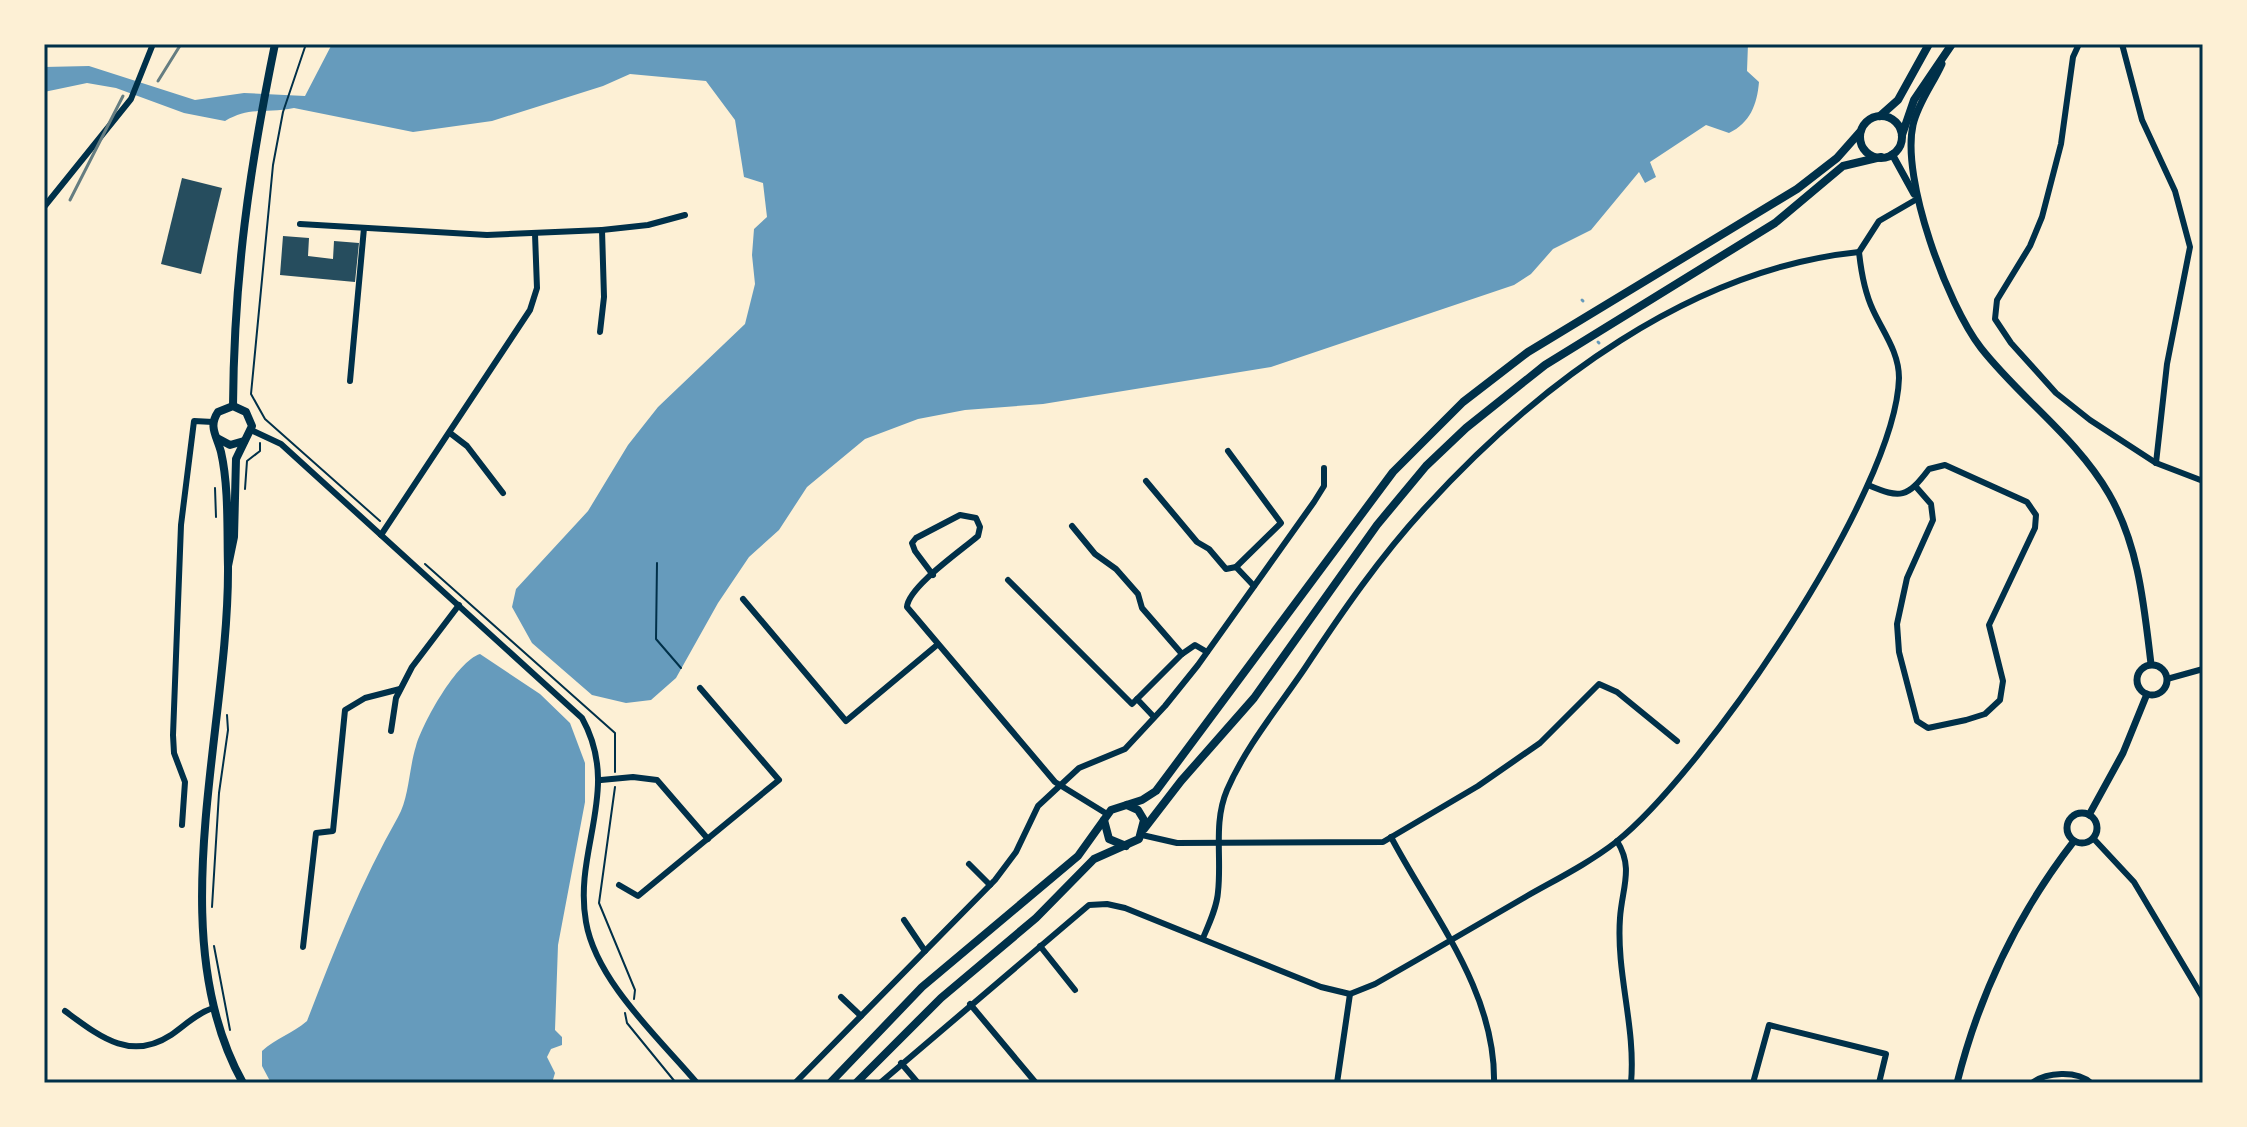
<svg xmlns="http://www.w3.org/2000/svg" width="2247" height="1127" font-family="'Open Sans',sans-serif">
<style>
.water{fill:#669bbc}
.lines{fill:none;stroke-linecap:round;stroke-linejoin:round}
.stream{stroke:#669bbc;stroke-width:3}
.building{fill:#264d5e}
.path{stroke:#003049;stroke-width:2}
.minor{stroke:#003049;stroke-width:6}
.tertiary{stroke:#003049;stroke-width:7}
.secondary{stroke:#003049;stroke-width:8}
.rail{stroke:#657d81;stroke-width:3}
.neatline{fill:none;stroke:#003049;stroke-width:3}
</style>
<rect width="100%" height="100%" fill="#fdf0d5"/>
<!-- water -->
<g class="water">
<path d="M332,44H1748L1747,71L1759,82C1757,105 1750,123 1729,133L1706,125L1650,162L1656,177L1645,183L1639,172L1591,230L1553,249L1531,274L1514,285L1271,367L1043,404L965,410L918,419L865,439L807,487L779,530L749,557L718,603L676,678L651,700L626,703L592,695L532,643L512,607L516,589L588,511L628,445L658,407L745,324L755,284L752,255L754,229L767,217L763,183L744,177L735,120L706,81L630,74L603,86L492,121L413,132L294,108C266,114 250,106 225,121L184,113L116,88L87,83L44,92V67L89,66L195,100L244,93L305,96Z"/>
<path d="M480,654L540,694L570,723L585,763V802L558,945L555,1030L562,1037V1045L551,1049L547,1057L555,1073L552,1083H271L262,1066V1051C276,1038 292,1034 307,1021C334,951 361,882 398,817C409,798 409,768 416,746C423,722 457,661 480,654Z"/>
</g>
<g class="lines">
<!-- stream -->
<g class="stream">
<path d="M1582,300L1583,301"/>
<path d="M1598,342L1599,343"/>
</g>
</g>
<!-- building -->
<g class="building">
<path d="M182,178L222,188L201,274L161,264Z"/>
<path d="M283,236L309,238L308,256L333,259L334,241L359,243L355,282L280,275Z"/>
</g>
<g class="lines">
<!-- path -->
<g class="path">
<path d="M306,44L283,112L273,165L251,394L265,419L380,521"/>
<path d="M215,488L216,517"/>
<path d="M245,489L247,461L260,451V443"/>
<path d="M657,563L656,639L681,668"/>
<path d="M425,564L615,733V772"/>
<path d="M615,787L599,903L635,990L634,999"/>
<path d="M212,907L219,793L228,730L227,715"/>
<path d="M214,946L230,1030"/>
<path d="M625,1013L627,1023L676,1083"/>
</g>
<!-- minor -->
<g class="minor">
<path d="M2079,44L2073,57L2061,144L2042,217L2030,246L1997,300L1995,319L2011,343L2056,393L2090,420L2156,463L2203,481"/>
<path d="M2122,44L2142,120L2175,191L2190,247L2167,364L2156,463"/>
<path d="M44,207L131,99L153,44"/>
<path d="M300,224L487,235L602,230L604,297L600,332"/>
<path d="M602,230L648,225L685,215"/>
<path d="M350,381L364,228"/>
<path d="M251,430L281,444L582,718C622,790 573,849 586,922C596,981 659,1038 697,1083"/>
<path d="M450,433L467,446L503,493"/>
<path d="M1228,451L1281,523L1236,567"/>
<path d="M1146,481L1197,542L1209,549L1226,569L1236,567L1254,586"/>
<path d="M1868,485C1901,499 1907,498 1929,469L1945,465L2027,502L2036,515L2035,528L1989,625L2003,681L2000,700L1985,714L1966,720L1928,728L1917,721L1899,652L1897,624L1907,578L1933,520L1931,504L1917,488"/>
<path d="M1072,526L1095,554L1116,569L1138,594L1142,608L1182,654L1195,645L1207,652"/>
<path d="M381,535L530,310L537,288L535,234"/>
<path d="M933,575L915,551L912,543L916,538L960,515L976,518L980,527L978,536C962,550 908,587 907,607L1055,782L1107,814"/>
<path d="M1008,580L1132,704L1137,699"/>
<path d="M743,599L846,721L937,645"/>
<path d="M2167,679L2203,669"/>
<path d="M1154,717L1137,699L1182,654"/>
<path d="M391,731L396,698L412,667L459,605"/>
<path d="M601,780L633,777L657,780L708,839"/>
<path d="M182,825L185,782L174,753L173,735L181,525L194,421L213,422"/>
<path d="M1142,835L1177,843L1383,842L1478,786L1540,743L1599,684L1617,692L1677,741"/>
<path d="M1391,837C1432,915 1496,991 1494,1083"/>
<path d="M2093,838L2134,882L2203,998"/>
<path d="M1617,841C1634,868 1622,888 1620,918C1616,974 1636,1027 1631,1083"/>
<path d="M969,864L990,885"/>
<path d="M619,885L638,896L779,780L700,688"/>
<path d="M904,920L925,951"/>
<path d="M1203,938C1209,924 1217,907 1218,892C1222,858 1213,823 1227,790C1246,746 1278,708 1305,668C1342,612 1380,557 1425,508C1536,386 1690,269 1859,252L1879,221L1917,199"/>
<path d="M1040,946L1075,990"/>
<path d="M303,947L316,833L333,831L345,710L365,698L400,689"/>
<path d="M841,997L861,1016"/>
<path d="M970,1004L1036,1083"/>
<path d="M65,1011C99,1036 130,1062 171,1035C184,1026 197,1013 213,1008"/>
<path d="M901,1063L918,1083"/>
<path d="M795,1083L995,880L1016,852L1038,806L1079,768L1125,749L1165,706L1198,665L1314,502L1324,486V468"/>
<path d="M880,1083L1089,905L1107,904L1125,908L1321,987L1350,994L1375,984C1426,955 1477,925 1527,896C1557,879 1589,863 1616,842C1705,771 1896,492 1899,378C1899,352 1883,332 1873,310C1865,293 1861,271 1859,252"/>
<path d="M1337,1083L1350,994"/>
<path d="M1753,1083L1769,1025L1886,1054L1879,1083"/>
<path d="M2032,1083C2046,1072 2077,1070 2091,1083"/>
</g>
<!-- tertiary -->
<g class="tertiary">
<path d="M1942,64C1933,84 1918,103 1913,125C1901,179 1947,304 1981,348C2021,399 2076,437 2109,494C2139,546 2144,606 2151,664"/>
<path d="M1892,154L1914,194"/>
<circle cx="2152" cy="680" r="15"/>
<circle cx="2082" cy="828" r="15"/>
<path d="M2089,815L2123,753L2147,694"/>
<path d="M1957,1083C1979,995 2019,912 2074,841"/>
</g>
<!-- secondary -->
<g class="secondary">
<path d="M1880,116L1898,100L1929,44"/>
<circle cx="1881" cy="137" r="21"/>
<path d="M1902,135L1914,100L1952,44"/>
<path d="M233,406C234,276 249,171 275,44"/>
<path d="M217,438L230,445L244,441"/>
<path d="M228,566L234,537L236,459L252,426L246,412L233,406L218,412C208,427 217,436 221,452C229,487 227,531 228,567C229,729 160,935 243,1083"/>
<path d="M1104,820L1109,839L1126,846"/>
<path d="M1144,829L1181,781L1254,698L1377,525L1426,466L1466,428L1545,365L1775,223L1843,166L1881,157"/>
<path d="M830,1083L922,987L1078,856L1111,810L1142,800L1156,791L1393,472L1463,402L1528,352L1797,189L1837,158L1860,132"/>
<path d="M856,1083L941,998L1036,918L1094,859L1139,839L1144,820L1138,810L1127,805"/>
</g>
<!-- rail -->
<g class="rail">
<path d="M158,81L181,44"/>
<path d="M70,200L123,96"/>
</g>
</g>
<!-- border -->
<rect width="2247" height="1127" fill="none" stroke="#fdf0d5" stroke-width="92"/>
<rect x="46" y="46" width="2155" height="1035" class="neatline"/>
</svg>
